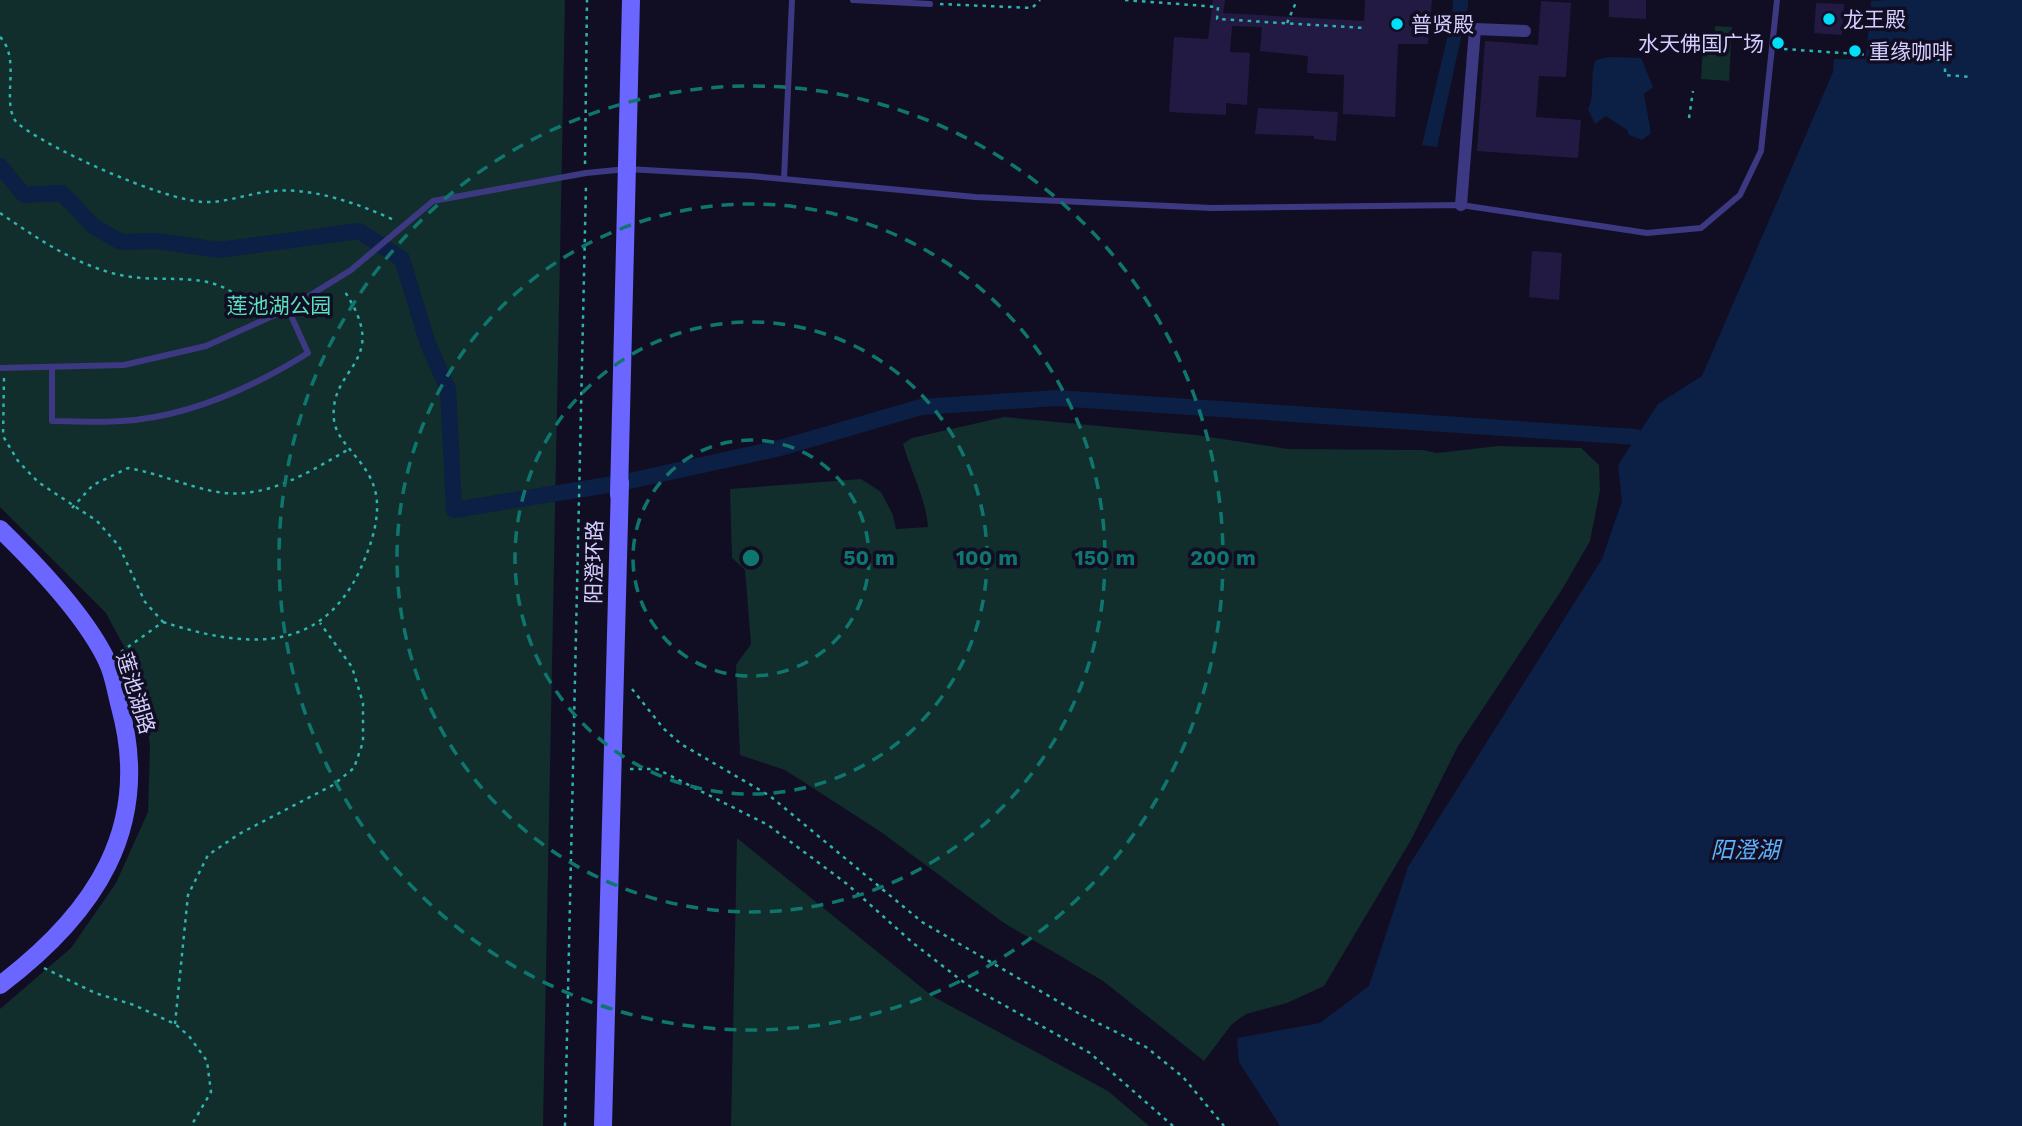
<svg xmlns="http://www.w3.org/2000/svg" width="2022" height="1126" font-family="'Work Sans','Noto Sans SC',sans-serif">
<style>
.green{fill:#112d2c}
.water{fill:#0b2044}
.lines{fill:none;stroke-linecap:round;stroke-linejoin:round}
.canal{stroke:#0b2044;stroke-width:16}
.building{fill:#231a44}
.path{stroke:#2eb4ad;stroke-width:2.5;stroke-dasharray:3.5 5;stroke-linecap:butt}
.lane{stroke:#3c3982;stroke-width:6}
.street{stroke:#3c3982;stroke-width:12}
.secondary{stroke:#6b66ff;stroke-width:18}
.ring{fill:none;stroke:#0f766e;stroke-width:3.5;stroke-dasharray:12 9}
.poi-dot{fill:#00dffa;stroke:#110e23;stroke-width:2.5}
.labels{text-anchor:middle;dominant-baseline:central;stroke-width:7;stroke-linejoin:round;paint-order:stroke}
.poi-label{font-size:21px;fill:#d5cfff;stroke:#110e23;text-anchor:start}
.park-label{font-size:21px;fill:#5bdfbf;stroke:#110e23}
.street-label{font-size:21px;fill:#d5cfff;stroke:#110e23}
.water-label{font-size:23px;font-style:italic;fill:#5db3ff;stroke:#110e23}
.centre{fill:#0f766e;stroke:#110e23;stroke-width:3.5}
.ring-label{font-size:21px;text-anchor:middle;font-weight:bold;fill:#0f766e;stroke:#110e23;stroke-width:7;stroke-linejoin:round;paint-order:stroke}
</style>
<rect width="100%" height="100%" fill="#110e23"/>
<!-- green -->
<g class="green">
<path d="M0,0H565L543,1126H0V1009L71,948L116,883L148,812L150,747L142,680L106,613L0,507Z"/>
<path d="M1715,26L1732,27L1729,81L1701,79L1703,43H1714Z"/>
<path d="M1004,417L1196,435L1288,449L1422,450L1437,453L1498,446L1581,448L1599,465L1600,490L1590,541L1563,588L1458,746L1411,840L1324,986L1287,1003L1246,1014L1232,1024L1204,1061L1103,981L1004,923L881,832L785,770L740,755L736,665L751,644L745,570L732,558L730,489L861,479L881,492L893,515L896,529L928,527C926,499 911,472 903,444L912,438Z"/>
<path d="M737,838L932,996L1108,1091L1149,1126H731Z"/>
</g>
<!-- water -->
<g class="water">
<path d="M1453,0H1468V6L1437,147L1422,145L1452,17Z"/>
<path d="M1887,0H2022V1126H1280L1239,1062L1237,1038L1320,1023L1369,986L1408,867L1602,559L1622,501L1618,465L1658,404L1702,376L1833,72L1834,59H1866L1871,1Z"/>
<path d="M1610,57L1641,58L1653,87L1644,94L1651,133L1642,140L1629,135L1627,130L1606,116L1595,124L1588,109C1596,94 1589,75 1596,60Z"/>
</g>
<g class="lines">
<!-- canal -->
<path class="canal" d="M0,166L24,195L62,193L93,226L121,242L157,241L219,250L359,231L402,259L428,344L448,389L454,510L620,483L780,448L921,407L1056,398L1636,437"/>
</g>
<!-- building -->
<g class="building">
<path d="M1213,0H1225L1223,13L1364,21L1365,0H1432L1428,44H1398L1395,117L1343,114L1344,75L1307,73L1308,56L1260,51L1262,27L1232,26L1230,52L1250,53L1247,105L1226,103V115L1169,112L1174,37L1208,39Z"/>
<path d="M1609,0H1646V19L1609,17Z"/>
<path d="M1541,1L1571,3L1566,77L1539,76L1536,117L1581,120L1578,158L1477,151L1485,41L1538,45Z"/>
<path d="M1816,3L1844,4L1842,35L1814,33Z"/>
<path d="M1258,108L1338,112L1336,141L1314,139V136L1255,134Z"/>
<path d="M1532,251L1562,253L1559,300L1529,297Z"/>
</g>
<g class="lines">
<!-- path -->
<g class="path">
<path d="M1125,0L1218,7L1217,19L1364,28"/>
<path d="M940,4L1032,8L1040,0"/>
<path d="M1287,23L1297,0"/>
<path d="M0,37C22,59 0,103 17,123C51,150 160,199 203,202C224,203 244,195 265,192C307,185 357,203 394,220"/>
<path d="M1784,49L1945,60V75L1971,77"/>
<path d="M1689,118L1693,91"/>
<path d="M585,164L587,0"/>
<path d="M0,213C37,238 75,265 120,275C171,286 217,264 254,313"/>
<path d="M4,378L3,436L18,461L38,482L97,521L119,546L145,602L163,622L121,652"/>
<path d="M72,508L93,485L128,468C157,473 184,485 212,491C263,502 308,473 349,449"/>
<path d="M163,622C241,647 319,657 360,570C369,550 378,526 377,504C376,464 337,447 334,420C328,365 394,364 343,289"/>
<path d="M632,689L664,729L681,744L770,796L922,922L1078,1013L1146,1047L1183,1077L1224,1126"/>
<path d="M630,769H657L768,825L847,884L913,943L966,984L1090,1053L1173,1126"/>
<path d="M44,968L95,993L134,1005L175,1024L189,1036L207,1061L211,1092L191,1126"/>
<path d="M175,1024L188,895L208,855L239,834L333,785L354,768L363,742V703L352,667L320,623"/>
<path d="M565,1126L586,185"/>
</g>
<!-- lane -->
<g class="lane">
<path d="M853,0L930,4"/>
<path d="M784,179L792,0"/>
<path d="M0,368L124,365L206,346L288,309L351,270L433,201L586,173L627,169L752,176L975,197L1212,208L1461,205L1647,233L1701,228L1740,195L1761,151L1777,0"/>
<path d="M52,369V421C75,421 99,423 122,421C189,417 252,388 308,353L288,309"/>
</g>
<!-- street -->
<path class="street" d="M1461,205L1475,29L1525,31"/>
<!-- secondary -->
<g class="secondary">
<path d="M619,495L631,0"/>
<path d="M0,529C36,564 85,615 107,661C114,675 116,693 120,707C153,828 94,914 0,985"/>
<path d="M603,1126L620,483"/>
</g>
</g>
<!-- distance rings -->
<g class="ring">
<circle cx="751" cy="558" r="118"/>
<circle cx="751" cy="558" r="236"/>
<circle cx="751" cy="558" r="354"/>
<circle cx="751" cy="558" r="472"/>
</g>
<!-- markers -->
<g class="poi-dot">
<circle cx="1829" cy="19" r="7"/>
<circle cx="1397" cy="24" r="7"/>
<circle cx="1778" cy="43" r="7"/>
<circle cx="1855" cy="51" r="7"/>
</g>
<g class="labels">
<!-- poi labels -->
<g class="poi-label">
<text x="1843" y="19">龙王殿</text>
<text x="1411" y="24">普贤殿</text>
<text x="1764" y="43" text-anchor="end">水天佛国广场</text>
<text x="1869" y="51">重缘咖啡</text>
</g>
<!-- park labels -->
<g class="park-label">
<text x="279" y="305">莲池湖公园</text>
</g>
<!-- street labels -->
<g class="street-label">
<text transform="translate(594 562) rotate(-89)">阳澄环路</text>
<text transform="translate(136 693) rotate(73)">莲池湖路</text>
</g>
<!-- water labels -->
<g class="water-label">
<text x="1745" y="850">阳澄湖</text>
</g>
</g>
<circle cx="751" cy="558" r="10" class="centre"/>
<g class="ring-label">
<text x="869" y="565">50 m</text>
<text x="987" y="565">100 m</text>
<text x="1105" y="565">150 m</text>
<text x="1223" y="565">200 m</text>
</g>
</svg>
